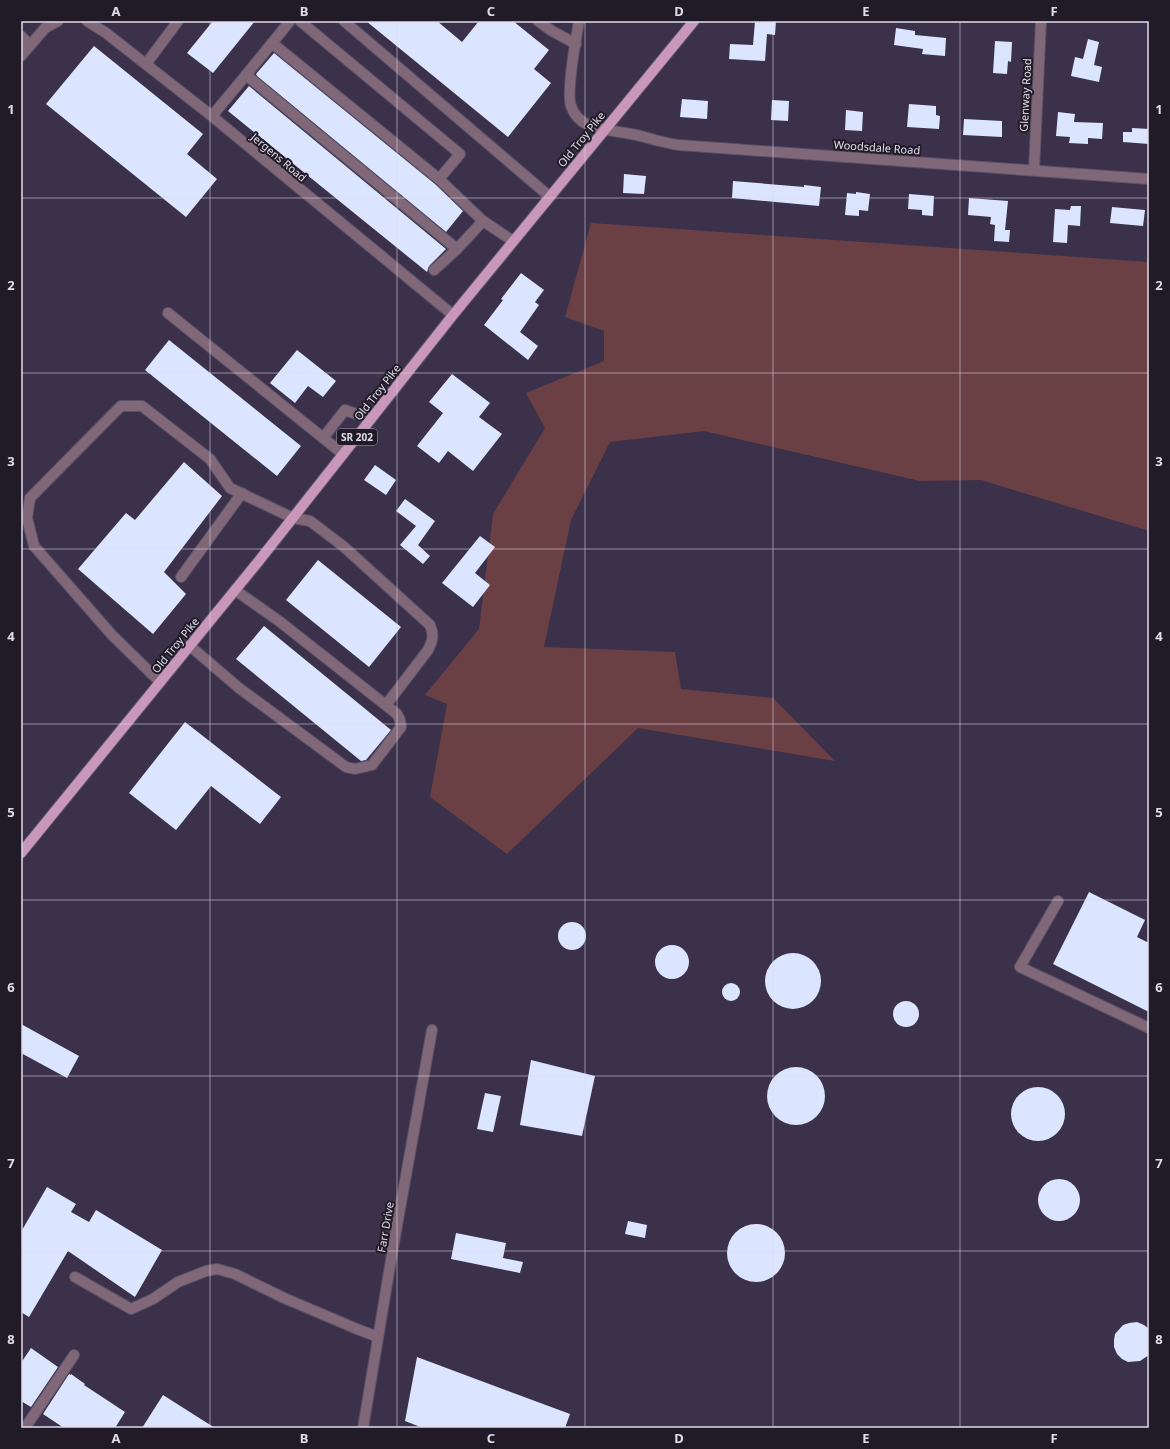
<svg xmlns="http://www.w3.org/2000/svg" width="1170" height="1449" font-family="'Noto Sans',sans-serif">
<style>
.green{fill:#6b4045}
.building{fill:#dbe5ff}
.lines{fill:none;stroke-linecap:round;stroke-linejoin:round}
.minor-casing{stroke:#595067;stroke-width:12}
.major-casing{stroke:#595067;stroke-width:12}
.minor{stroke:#816879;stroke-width:10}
.major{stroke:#c997ba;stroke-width:10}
.grid{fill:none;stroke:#e1dbec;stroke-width:1;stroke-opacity:0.55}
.labels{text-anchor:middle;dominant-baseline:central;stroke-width:4;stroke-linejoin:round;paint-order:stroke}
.shield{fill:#201b27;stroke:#a7a1b1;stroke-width:1}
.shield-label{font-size:10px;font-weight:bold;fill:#e1dbec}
.street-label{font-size:11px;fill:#e1dbec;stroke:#201b27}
.neatline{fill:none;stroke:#e1dbec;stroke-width:1.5}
.grid-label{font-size:13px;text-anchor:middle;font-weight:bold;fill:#e1dbec}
</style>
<rect width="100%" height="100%" fill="#3b314a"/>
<!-- green -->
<path class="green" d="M591,223L1149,262V531L981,480L920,481L704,431L610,442L571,520L544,647L675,652L681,689L773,698L835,761L638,728L507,854L430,797L447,704L425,695L479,629L493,514L545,428L526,393L604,361V331L565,317Z"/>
<!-- building -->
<g class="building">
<path d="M213,21H255L213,73L187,53Z"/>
<path d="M366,21H437L462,42L479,21H513L549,50L534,69L551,83L508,137Z"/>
<path d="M755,21H776L775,35L767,34L765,61L729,59L730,44L753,45Z"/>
<path d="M896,28L915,31V35L946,38L945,56L922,54L923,49L894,45Z"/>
<path d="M1088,39L1099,42L1094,65L1102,67L1099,82L1071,76L1075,57L1083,59Z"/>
<path d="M995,41L1012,42L1011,62L1008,61L1007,74L993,73Z"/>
<path d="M94,46L203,134L187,154L217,179L186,217L46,104Z"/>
<path d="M274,53L435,184L463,211L446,232L257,76L256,74Z"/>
<path d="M249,86L446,249L429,266L427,272L228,111Z"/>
<path d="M682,99L708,101L707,119L680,117Z"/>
<path d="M772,100L789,101L788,121L771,120Z"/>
<path d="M909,104L936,106V115L940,116L939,129L907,127Z"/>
<path d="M846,110L863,112L862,131L845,130Z"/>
<path d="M1058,112L1075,114L1074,122L1103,123L1102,139L1088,138V144L1069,143L1070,137L1056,136Z"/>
<path d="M964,119L1002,121V137L963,135Z"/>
<path d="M1132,128L1149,129V144L1123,142V132H1132Z"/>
<path d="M624,174L646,176L644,194L623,193Z"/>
<path d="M733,181L804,187V185L821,187L819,206L732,198Z"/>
<path d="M856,192L870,194L868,211L859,210V216L845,215L847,193L856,194Z"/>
<path d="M909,194L934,196L933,216L922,215V210L908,209Z"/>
<path d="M969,198L1008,201L1005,230H1010L1009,242L994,241L995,225L990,224L991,217L968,215Z"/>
<path d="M1071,206H1081L1080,226L1068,225L1067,243L1053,242L1055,209L1070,210Z"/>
<path d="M1112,207L1145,210L1143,226L1110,223Z"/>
<path d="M521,273L544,290L535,302L539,305L520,332L538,346L528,360L484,325L503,300L501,299Z"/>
<path d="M169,340L301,446L277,476L145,370Z"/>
<path d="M297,350L336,381L323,397L308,386L295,403L270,383Z"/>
<path d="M452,374L490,403L479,417L502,434L473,471L448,451L439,463L417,446L443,413L429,402Z"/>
<path d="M184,462L222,496L164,572L186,594L153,634L78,569L126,513L135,520Z"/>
<path d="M375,465L396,480L386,495L364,480Z"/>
<path d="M405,499L435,521L418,545L430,556L423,564L400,545L416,526L396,511Z"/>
<path d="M480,536L495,547L475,573L490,585L473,607L442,583Z"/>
<path d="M318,560L401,627L369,667L286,600Z"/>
<path d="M264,626L391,730L366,760L361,761L236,659Z"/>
<path d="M185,722L281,797L260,824L211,786L176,830L129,793Z"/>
<path d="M1089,892L1145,920L1137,937L1149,943V1012L1053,964Z"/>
<circle cx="572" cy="936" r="14"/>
<circle cx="672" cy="962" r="17"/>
<circle cx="793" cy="981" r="28"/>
<circle cx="731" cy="992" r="9"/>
<circle cx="906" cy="1014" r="13"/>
<path d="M21,1024L79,1056L67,1078L21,1053Z"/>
<path d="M531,1060L595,1076L582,1136L520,1125Z"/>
<circle cx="796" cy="1096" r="29"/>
<circle cx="1038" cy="1114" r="27"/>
<path d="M485,1093L501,1096L493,1132L477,1129Z"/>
<circle cx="1059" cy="1200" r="21"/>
<path d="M47,1187L76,1204L71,1212L89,1222L96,1210L162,1250L135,1297L68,1251L29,1317L21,1312V1232Z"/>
<path d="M628,1221L647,1225L645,1238L625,1234Z"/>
<circle cx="756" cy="1253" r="29"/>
<path d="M456,1233L506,1243L503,1258L523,1262L520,1273L451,1259Z"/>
<path d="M1137,1322L1144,1325L1149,1329V1355L1140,1361L1128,1362L1122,1359L1117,1354L1114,1347V1340L1115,1334L1123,1325L1129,1323Z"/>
<path d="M31,1348L58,1367L31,1407L21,1401V1363Z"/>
<path d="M417,1357L570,1414L565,1428H423L405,1421Z"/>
<path d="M69,1374L71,1375V1374L85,1384L84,1385L125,1412L115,1428H64L43,1414Z"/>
<path d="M163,1395L215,1428H142Z"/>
</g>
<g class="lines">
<!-- minor casing -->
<g class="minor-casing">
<g id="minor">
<path d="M87,21L106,33L208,113L453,315"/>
<path d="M290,21L246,75L457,249L483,221L513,241"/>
<path d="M344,21L549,196"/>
<path d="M538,21L552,31L576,44"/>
<path d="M579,21C576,38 566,92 571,106C580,132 609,129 631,134C639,135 647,138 655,140C663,142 671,144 679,145L1149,179"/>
<path d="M21,36L30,45"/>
<path d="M272,43L439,179L460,154L300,21"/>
<path d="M21,56L45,28L58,21"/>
<path d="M146,64L178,21"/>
<path d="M212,116L246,75"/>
<path d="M1034,170L1041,21"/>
<path d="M439,179L483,221"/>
<path d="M434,270L457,249"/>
<path d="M168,313L343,454"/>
<path d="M323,438L345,410L370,419"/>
<path d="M181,577L242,493"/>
<path d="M190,646L239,688L346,767L355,769L372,765L401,727L400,720L397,714L279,621L235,590"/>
<path d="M160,682L112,635L34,546L27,518L30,498L121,406H142L210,459L230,488L293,518L310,521L343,546L430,625C434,635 433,640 428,650L386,705"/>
<path d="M1058,901L1020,967L1149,1028"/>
<path d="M75,1277L131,1309L153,1299L178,1282L206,1271L217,1269L235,1274L284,1298L357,1329L378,1337"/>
<path d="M25,1428L74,1355"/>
<path d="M363,1428L393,1248L432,1030"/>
</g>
</g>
<!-- major casing -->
<g class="major-casing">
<path id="major" d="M21,853L258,562L453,315L694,21"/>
</g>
<!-- minor -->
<use href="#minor" class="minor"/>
<!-- major -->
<use href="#major" class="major"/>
</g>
<!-- grid -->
<path class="grid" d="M210,21V1428M397,21V1428M585,21V1428M773,21V1428M960,21V1428M21,198H1149M21,373H1149M21,549H1149M21,724H1149M21,900H1149M21,1076H1149M21,1251H1149"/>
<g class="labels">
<!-- shield labels -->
<rect class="shield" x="337" y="429" width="40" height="16" rx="3"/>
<g class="shield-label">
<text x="357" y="437">SR 202</text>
</g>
<!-- street labels -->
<g class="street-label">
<text transform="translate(1025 95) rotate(-87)">Glenway Road</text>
<text transform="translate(581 139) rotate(-51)">Old Troy Pike</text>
<text transform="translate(877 147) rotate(4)">Woodsdale Road</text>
<text transform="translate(279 157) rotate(40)">Jergens Road</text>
<text transform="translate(377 392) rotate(-52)">Old Troy Pike</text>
<text transform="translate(175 645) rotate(-51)">Old Troy Pike</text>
<text transform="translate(385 1227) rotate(-80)">Farr Drive</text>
</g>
</g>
<!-- border -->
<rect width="1170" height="1449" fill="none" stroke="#201b27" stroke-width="44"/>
<rect x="22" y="22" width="1126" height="1405" class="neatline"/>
<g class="grid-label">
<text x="116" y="16">A</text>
<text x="304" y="16">B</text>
<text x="491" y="16">C</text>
<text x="679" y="16">D</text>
<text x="866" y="16">E</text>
<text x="1054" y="16">F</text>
<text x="11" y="114">1</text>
<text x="1159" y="114">1</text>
<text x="11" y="290">2</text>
<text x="1159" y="290">2</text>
<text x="11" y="466">3</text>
<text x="1159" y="466">3</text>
<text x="11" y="641">4</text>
<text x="1159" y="641">4</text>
<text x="11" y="817">5</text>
<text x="1159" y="817">5</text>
<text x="11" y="992">6</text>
<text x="1159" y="992">6</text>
<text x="11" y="1168">7</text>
<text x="1159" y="1168">7</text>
<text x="11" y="1344">8</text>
<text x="1159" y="1344">8</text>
<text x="116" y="1443">A</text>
<text x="304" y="1443">B</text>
<text x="491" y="1443">C</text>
<text x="679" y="1443">D</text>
<text x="866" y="1443">E</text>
<text x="1054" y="1443">F</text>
</g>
</svg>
